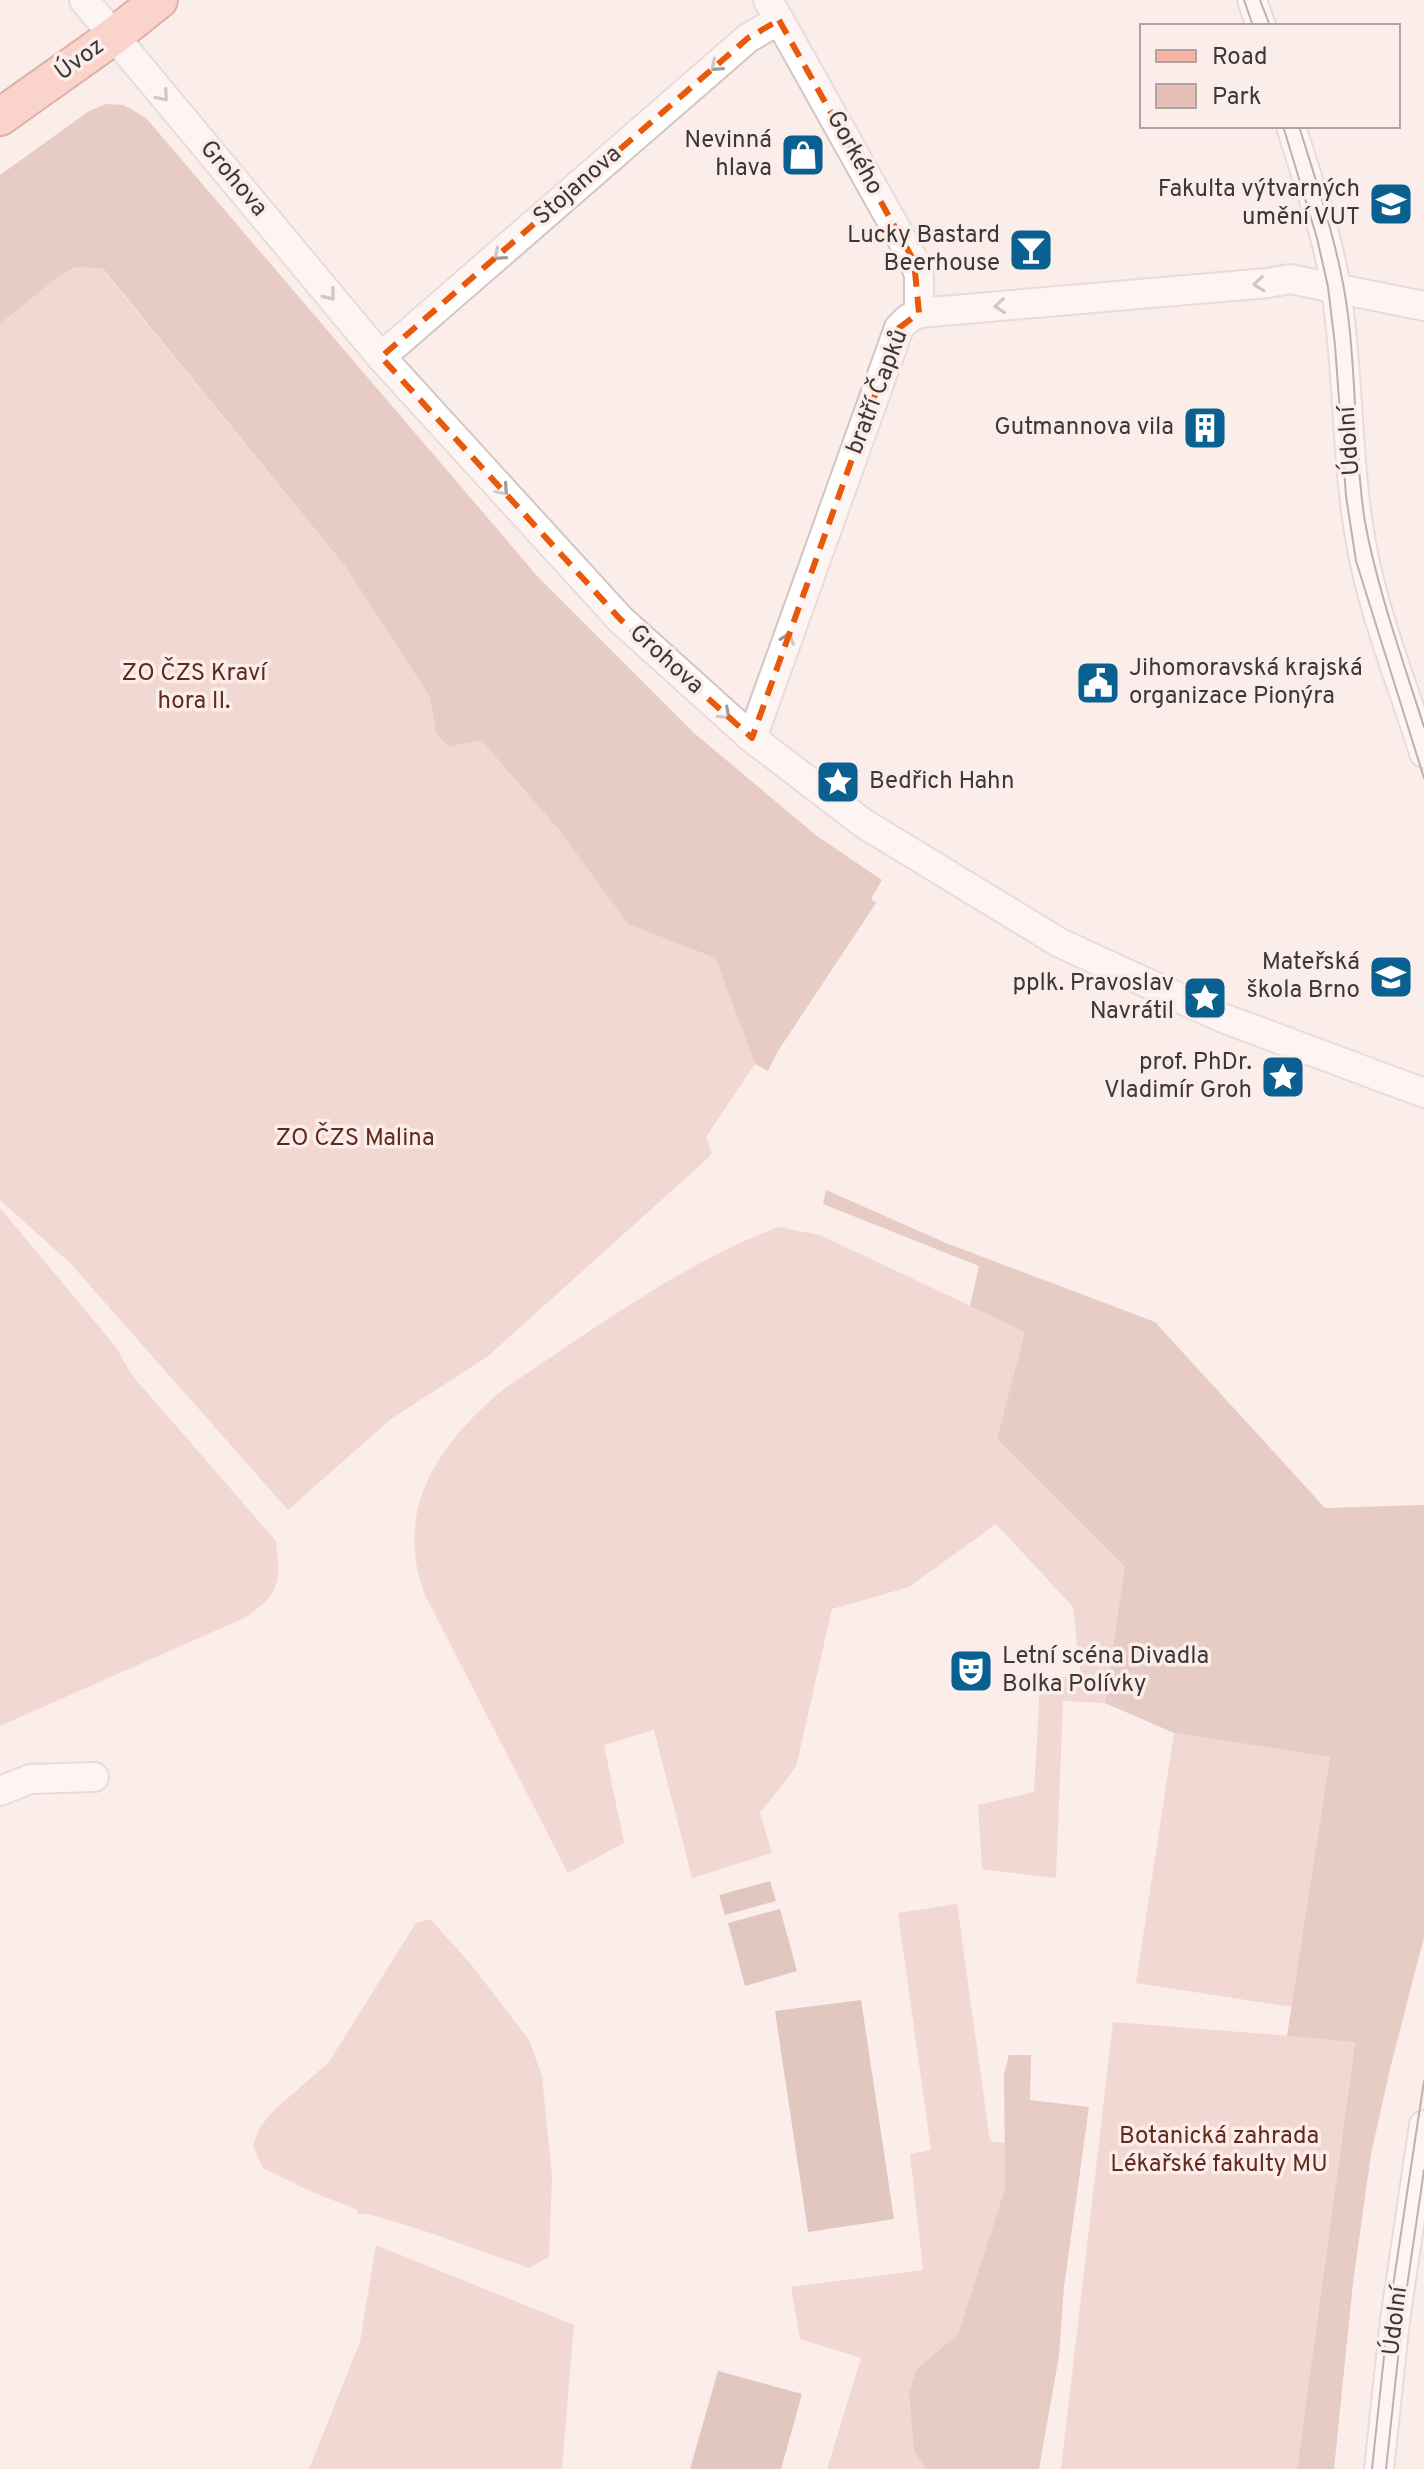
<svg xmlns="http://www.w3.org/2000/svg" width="1424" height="2469" font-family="Overpass,sans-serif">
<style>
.green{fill:#e5bfb7}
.forest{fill:#cfa399}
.water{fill:#c3978e}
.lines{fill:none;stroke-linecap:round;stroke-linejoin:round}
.minor-casing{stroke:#d3c5c2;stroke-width:32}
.major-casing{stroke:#b36657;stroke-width:40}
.minor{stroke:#fff;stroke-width:28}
.major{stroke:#f8b3a5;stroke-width:36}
.tram{stroke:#706866;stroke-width:2}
.oneway{stroke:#9e9b9a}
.marked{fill:none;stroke:#e8590c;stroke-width:6;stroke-dasharray:16 10;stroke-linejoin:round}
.labels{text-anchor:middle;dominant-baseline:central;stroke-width:7;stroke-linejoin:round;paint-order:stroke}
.street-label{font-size:24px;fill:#3d3736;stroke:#fbede9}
.poi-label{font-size:24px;fill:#3d3736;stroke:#fbede9;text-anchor:end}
.park-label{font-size:24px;fill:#622a1f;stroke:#fbede9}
</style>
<rect width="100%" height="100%" fill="#fbede9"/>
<!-- green -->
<g class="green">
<path d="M77,267L102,269L345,566L430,697L436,734L449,747L481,740L559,830L628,924L715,958L755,1064L706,1137L712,1153L707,1159L487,1357L391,1419L288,1510L70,1263L0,1200V324L58,277Z"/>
<path d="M0,1208L116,1347L131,1374L276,1541C281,1582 280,1595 244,1618L0,1726Z"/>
<path d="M778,1227L820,1235L1026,1332L997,1439L1126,1567L1105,1703L1063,1701L1056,1878L982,1869L978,1805L1034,1792L1040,1685L1080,1672L1073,1607L996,1524L909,1587L832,1609L796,1767L760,1813L772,1853L692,1878L654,1730L604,1745L624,1843L568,1873L425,1595C392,1508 440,1442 505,1388C593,1330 679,1265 778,1227Z"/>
<path d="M1174,1733L1330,1757L1292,2007L1136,1983Z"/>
<path d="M957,1904L990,2141L1005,2143V2188L958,2334L916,2371L909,2393L914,2452L926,2469H827L861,2358L800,2339L791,2287L923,2270L910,2154L931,2150L898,1913Z"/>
<path d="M430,1919L470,1963L529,2040L542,2076L552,2176L549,2257L529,2268L422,2230L368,2214H357L358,2210L312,2192L263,2168L253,2146L259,2129L272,2112L329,2062L416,1923Z"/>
<path d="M1113,2022L1355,2041L1297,2469H1061Z"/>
<path d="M376,2245L574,2325L562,2469H309L360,2342Z"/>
</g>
<!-- forest -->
<g class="forest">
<path d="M106,104L124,105L146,118L539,578L694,733L817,836L882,880L871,899L876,903L778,1051L768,1071L755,1064L715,958L628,924L559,830L481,740L449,747L436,734L430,697L345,566L103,269L76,267L58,277L0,324V175L89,111Z"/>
<path d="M826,1190L946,1243L1155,1322L1325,1508L1424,1505V1937L1390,2069L1371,2154L1353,2283L1334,2469H1297L1355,2042L1287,2036L1330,1757L1174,1733L1105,1703L1125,1567L997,1439L1025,1332L970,1306L979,1266L823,1204Z"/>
<path d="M1009,2055H1031L1030,2100L1089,2107L1064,2287L1059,2356L1039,2469H926L914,2452L909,2393L916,2370L958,2334L1005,2188L1004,2074Z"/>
</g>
<!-- water -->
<g class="water">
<path d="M770,1881L776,1901L725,1915L719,1895Z"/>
<path d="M780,1909L797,1971L745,1986L728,1923Z"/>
<path d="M861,2000L894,2219L808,2232L775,2011Z"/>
<path d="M718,2371L802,2394L781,2469H690Z"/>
</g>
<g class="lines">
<!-- minor casing -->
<g class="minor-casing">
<g id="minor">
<path d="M84,0L381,357L621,620L752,738L863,823L1060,943L1223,1018L1424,1093"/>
<path d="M768,0L914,261L919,275V313"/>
<path d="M1252,0L1261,26"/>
<path d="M1291,126C1307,180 1328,234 1336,290C1349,372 1346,456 1360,537C1372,611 1402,682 1424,753"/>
<path d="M381,357L748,38L779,20"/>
<path d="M752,738L899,328L908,319L919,313L1268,283L1290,279L1424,306"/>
<path d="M0,1791L30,1779L94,1777"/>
<path d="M1379,2469L1395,2320L1424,2125"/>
</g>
</g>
<!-- major casing -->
<g class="major-casing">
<path id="major" d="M0,117L114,36L159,0"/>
</g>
<!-- minor -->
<use href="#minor" class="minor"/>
<!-- major -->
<use href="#major" class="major"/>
<!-- tram -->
<g class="tram">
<path d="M1244,0L1253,26"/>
<path d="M1260,0L1270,26"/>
<path d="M1283,126L1317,238L1328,287L1335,345L1346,496L1356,561L1424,778"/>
<path d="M1299,126C1318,188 1340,250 1348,315C1357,384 1354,454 1365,522C1378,592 1403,660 1424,727"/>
<path d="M1372,2469L1388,2319L1424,2081"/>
<path d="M1386,2469L1402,2321L1424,2170"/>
</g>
</g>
<!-- one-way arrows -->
<defs><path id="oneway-chevron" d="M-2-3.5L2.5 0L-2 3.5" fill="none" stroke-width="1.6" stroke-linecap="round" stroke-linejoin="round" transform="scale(2)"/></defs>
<g class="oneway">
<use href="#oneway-chevron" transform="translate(716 66) rotate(139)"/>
<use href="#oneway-chevron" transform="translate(163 96) rotate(50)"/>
<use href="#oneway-chevron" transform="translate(499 255) rotate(139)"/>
<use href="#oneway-chevron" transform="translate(1259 284) rotate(174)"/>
<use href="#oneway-chevron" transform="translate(330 295) rotate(50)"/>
<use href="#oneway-chevron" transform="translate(1000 306) rotate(175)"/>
<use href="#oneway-chevron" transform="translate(503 490) rotate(48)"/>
<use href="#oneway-chevron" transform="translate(788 638) rotate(-70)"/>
<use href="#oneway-chevron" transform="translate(725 714) rotate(42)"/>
</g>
<!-- marked area -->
<path d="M0 0H1424V2469H0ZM779,20L914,261L919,313L899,328L752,738L621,620L381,357L748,38Z" fill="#fbede9" fill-opacity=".55" fill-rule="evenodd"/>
<path class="marked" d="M779,20L914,261L919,313L899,328L752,738L621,620L381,357L748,38Z"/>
<!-- icons -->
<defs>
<g id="shop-square" transform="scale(2.3)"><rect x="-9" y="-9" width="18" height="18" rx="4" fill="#0a6091" stroke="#fbede9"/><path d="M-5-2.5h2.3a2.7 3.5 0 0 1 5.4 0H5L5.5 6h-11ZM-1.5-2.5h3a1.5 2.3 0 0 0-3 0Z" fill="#fff"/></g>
<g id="university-square" transform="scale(2.3)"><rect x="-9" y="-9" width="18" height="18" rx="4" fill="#0a6091" stroke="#fbede9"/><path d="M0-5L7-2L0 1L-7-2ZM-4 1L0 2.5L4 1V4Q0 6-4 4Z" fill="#fff"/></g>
<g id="bar-square" transform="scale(2.3)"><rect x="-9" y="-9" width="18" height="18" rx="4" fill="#0a6091" stroke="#fbede9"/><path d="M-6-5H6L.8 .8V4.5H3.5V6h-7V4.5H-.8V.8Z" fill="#fff"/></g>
<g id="building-square" transform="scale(2.3)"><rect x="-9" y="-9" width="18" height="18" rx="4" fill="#0a6091" stroke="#fbede9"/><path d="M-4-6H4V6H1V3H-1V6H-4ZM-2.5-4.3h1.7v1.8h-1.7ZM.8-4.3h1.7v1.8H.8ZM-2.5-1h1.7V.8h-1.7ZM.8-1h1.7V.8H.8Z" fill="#fff"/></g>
<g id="civic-square" transform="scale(2.3)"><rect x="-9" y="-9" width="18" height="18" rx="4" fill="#0a6091" stroke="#fbede9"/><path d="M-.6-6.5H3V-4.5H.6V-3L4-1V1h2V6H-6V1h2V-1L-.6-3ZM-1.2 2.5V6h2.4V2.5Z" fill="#fff"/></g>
<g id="sight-square" transform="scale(2.3)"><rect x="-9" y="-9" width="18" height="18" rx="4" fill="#0a6091" stroke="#fbede9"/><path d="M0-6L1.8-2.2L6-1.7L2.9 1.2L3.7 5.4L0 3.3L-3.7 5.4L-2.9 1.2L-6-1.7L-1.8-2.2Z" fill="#fff"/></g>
<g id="school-square" transform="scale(2.3)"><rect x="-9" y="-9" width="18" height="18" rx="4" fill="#0a6091" stroke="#fbede9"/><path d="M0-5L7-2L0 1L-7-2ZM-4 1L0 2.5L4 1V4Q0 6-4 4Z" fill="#fff"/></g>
<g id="theatre-square" transform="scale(2.3)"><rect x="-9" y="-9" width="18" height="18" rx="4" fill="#0a6091" stroke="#fbede9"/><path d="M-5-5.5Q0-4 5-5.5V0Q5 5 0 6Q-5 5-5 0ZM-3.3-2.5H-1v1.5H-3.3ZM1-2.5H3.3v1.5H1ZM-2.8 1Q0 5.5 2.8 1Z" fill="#fff"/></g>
</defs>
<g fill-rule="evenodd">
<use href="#shop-square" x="803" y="155"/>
<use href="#university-square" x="1391" y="204"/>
<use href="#bar-square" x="1031" y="250"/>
<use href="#building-square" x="1205" y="428"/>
<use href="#civic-square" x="1098" y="683"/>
<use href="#sight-square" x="838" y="782"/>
<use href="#school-square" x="1391" y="977"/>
<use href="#sight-square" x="1205" y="998"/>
<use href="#sight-square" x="1283" y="1077"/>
<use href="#theatre-square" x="971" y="1671"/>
</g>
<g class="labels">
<!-- street labels -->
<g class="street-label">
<text transform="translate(80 60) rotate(-36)">Úvoz</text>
<text transform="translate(854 153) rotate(61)">Gorkého</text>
<text transform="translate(233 179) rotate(50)">Grohova</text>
<text transform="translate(578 186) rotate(-41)">Stojanova</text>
<text transform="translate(878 392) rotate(-69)">bratří Čapků</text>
<text transform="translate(1350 441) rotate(-94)">Údolní</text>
<text transform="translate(666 660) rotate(42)">Grohova</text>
<text transform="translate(1396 2321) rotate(-83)">Údolní</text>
</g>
<!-- poi labels -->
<g class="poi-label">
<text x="772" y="141">Nevinná<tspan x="772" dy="28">hlava</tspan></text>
<text x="1360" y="190">Fakulta výtvarných<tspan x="1360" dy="28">umění VUT</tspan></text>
<text x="1000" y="236">Lucky Bastard<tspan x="1000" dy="28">Beerhouse</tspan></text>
<text x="1174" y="428">Gutmannova vila</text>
<text x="1129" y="669" text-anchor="start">Jihomoravská krajská<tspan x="1129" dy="28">organizace Pionýra</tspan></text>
<text x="869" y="782" text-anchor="start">Bedřich Hahn</text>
<text x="1360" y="963">Mateřská<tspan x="1360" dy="28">škola Brno</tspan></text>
<text x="1174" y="984">pplk. Pravoslav<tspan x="1174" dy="28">Navrátil</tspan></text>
<text x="1252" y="1063">prof. PhDr.<tspan x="1252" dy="28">Vladimír Groh</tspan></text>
<text x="1002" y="1657" text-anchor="start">Letní scéna Divadla<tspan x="1002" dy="28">Bolka Polívky</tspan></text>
</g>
<!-- park labels -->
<g class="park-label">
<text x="194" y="674">ZO ČZS Kraví<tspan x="194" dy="28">hora II.</tspan></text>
<text x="355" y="1139">ZO ČZS Malina</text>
<text x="1219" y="2137">Botanická zahrada<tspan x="1219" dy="28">Lékařské fakulty MU</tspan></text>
</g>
</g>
<!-- legend -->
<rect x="1140" y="24" width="260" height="104" fill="#fbede9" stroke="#afa4a1" stroke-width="2"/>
<rect x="1156" y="50" width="40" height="12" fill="#f8b3a5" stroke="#afa4a1" stroke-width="2"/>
<text x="1212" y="64" font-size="24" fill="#3d3736">Road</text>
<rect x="1156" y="84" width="40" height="24" fill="#e5bfb7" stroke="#afa4a1" stroke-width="2"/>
<text x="1212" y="104" font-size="24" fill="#3d3736">Park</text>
</svg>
